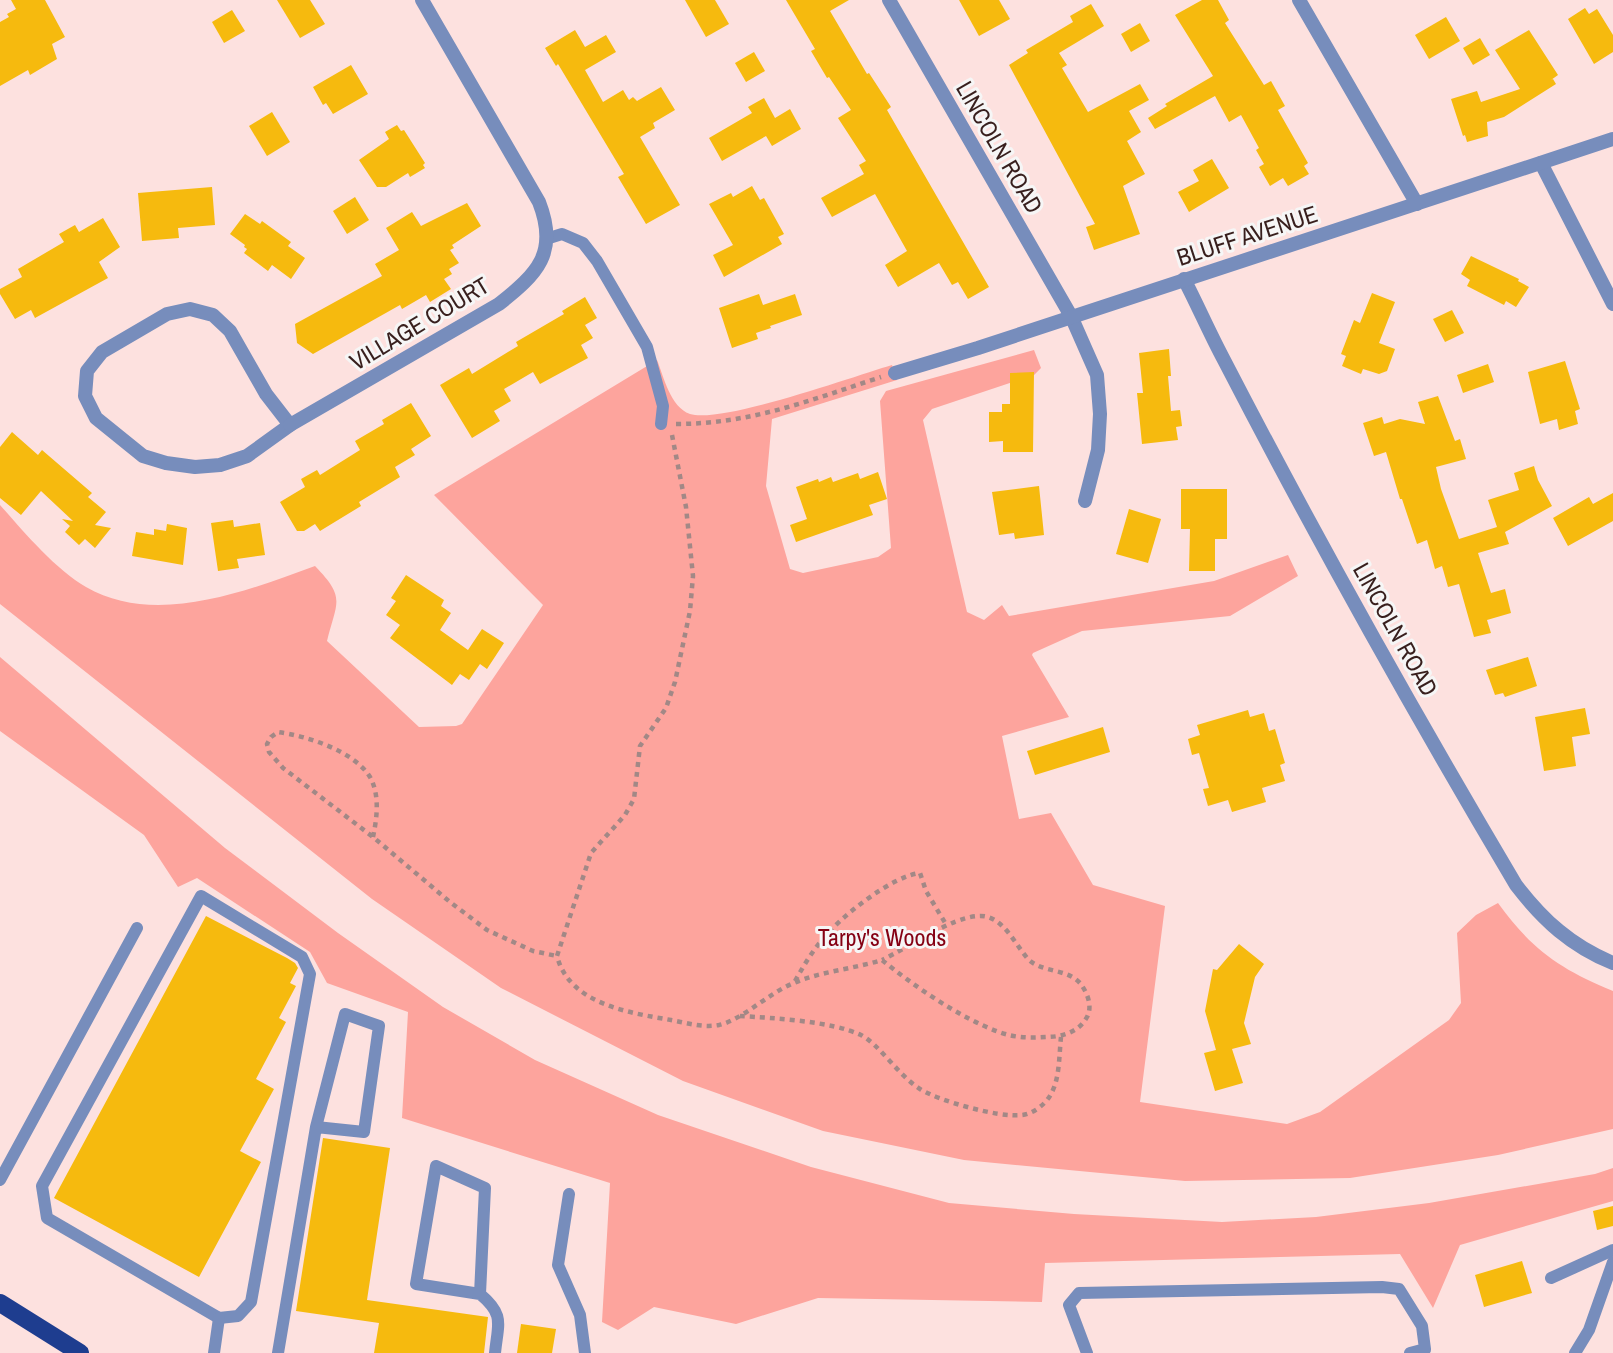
<svg xmlns="http://www.w3.org/2000/svg" width="1613" height="1353" font-family="'Archivo Narrow',sans-serif">
<style>
.green{fill:#fda49d}
.building{fill:#f6ba0e}
.lines{fill:none;stroke-linecap:round;stroke-linejoin:round}
.path{stroke:#a28886;stroke-width:4.5;stroke-dasharray:5 5;stroke-linecap:butt}
.service{stroke:#778dbc;stroke-width:12}
.minor{stroke:#778dbc;stroke-width:14}
.primary{stroke:#1e3d8f;stroke-width:18}
.labels{text-anchor:middle;dominant-baseline:central;stroke-width:6;stroke-linejoin:round;paint-order:stroke}
.street-label{font-size:24px;fill:#381f1d;stroke:#f6f6f6}
.park-label{font-size:24px;fill:#850113;stroke:#f6f6f6}
</style>
<rect width="100%" height="100%" fill="#fde1df"/>
<!-- green -->
<g class="green">
<path d="M1034,350L1041,368L1034,375L932,409L923,420L967,612L984,620L1002,605L1009,616L1214,581L1288,555L1298,576L1230,616L1082,631L1033,653L1032,655L1069,717L1002,736L1019,819L1051,813L1093,885L1165,906L1140,1102L1287,1124L1320,1112L1449,1020L1461,1003L1457,933L1476,915L1498,903C1532,950 1560,969 1613,991V1129L1498,1155L1350,1178L1185,1181L964,1160L823,1131L683,1081L501,988L372,899L0,604V505C24,532 55,569 86,587C155,627 247,591 315,566C346,598 337,601 327,641L419,727L456,726L462,724L543,605L434,495L657,360C664,377 670,407 690,414C721,424 855,376 892,365L897,380L772,419L766,486L790,569L803,573L878,557L891,548L880,401L886,391Z"/>
<path d="M0,657L225,848L338,933L443,1007L535,1060L658,1115L811,1167L949,1203L1074,1214L1222,1222L1316,1217L1429,1203L1595,1174L1613,1168V1201L1460,1245L1433,1308L1400,1254L1045,1263L1042,1302L818,1298L736,1324L654,1307L618,1330L602,1322L610,1183L402,1118L408,1012L327,983L310,952L197,878L178,887L144,835L0,731Z"/>
</g>
<!-- building -->
<g class="building">
<path d="M11,0H45L65,37L52,44L57,59L30,75L28,70L0,86V22L9,17L7,14L16,9Z"/>
<path d="M277,0H310L325,24L300,38Z"/>
<path d="M685,0H715L729,24L706,37Z"/>
<path d="M786,0H849L830,11L867,74L869,73L891,107L887,110L989,287L968,299L958,282L952,285L939,263L898,287L885,265L907,251L875,194L832,217L821,198L864,174L859,165L866,161L838,118L851,110L829,77L827,78L811,51L815,49Z"/>
<path d="M959,0H999L1010,19L979,36Z"/>
<path d="M1202,0H1218L1229,20L1225,23L1264,85L1271,81L1285,106L1278,110L1308,163L1304,166L1309,174L1288,186L1283,178L1270,186L1259,167L1264,164L1256,150L1259,148L1241,115L1229,122L1215,96L1155,129L1148,118L1167,106L1165,104L1213,76L1175,15Z"/>
<path d="M1091,4L1104,26L1059,53L1067,65L1062,68L1088,112L1140,84L1149,100L1129,111L1141,132L1127,141L1145,174L1123,186L1140,234L1094,250L1086,227L1095,224L1009,65L1028,53L1026,50L1073,22L1070,16Z"/>
<path d="M1585,8L1589,14L1597,9L1613,35V52L1594,64L1568,19Z"/>
<path d="M232,10L245,31L224,43L212,22Z"/>
<path d="M1446,17L1460,41L1429,59L1415,35Z"/>
<path d="M1140,23L1150,41L1131,52L1121,34Z"/>
<path d="M575,30L585,47L606,35L616,52L585,70L603,102L623,90L629,100L633,97L637,101L661,87L675,110L653,123L655,128L640,137L680,205L646,224L618,177L624,174L558,64L556,66L545,48Z"/>
<path d="M1529,30L1558,75L1551,80L1553,79L1556,84L1504,117L1487,122L1488,136L1467,142L1465,135L1463,136L1451,99L1477,91L1481,102L1520,89L1495,50Z"/>
<path d="M1480,38L1490,55L1473,65L1463,48Z"/>
<path d="M754,52L765,71L746,82L735,63Z"/>
<path d="M351,65L368,94L333,114L326,103L323,105L313,87Z"/>
<path d="M764,98L775,118L790,109L801,129L772,146L766,136L722,161L709,138L752,113L748,107Z"/>
<path d="M272,112L290,142L267,156L249,126Z"/>
<path d="M397,125L401,131L404,130L425,163L423,165L425,168L410,177L408,173L386,187H377L359,160L389,139L385,132Z"/>
<path d="M1212,159L1229,188L1189,212L1178,192L1199,181L1193,170Z"/>
<path d="M752,186L760,200L764,198L784,234L778,237L782,244L724,277L713,255L733,245L709,204L731,193L733,197Z"/>
<path d="M212,187L215,225L178,228L179,238L142,241L138,193Z"/>
<path d="M355,197L369,220L347,234L333,211Z"/>
<path d="M467,203L481,226L452,245L454,248L450,250L459,263L449,269L452,274L444,279L451,289L430,302L426,295L402,309L400,305L313,354L297,343L295,324L382,276L375,264L399,250L386,228L412,212L421,226Z"/>
<path d="M245,214L260,224L262,221L291,242L288,246L305,258L291,279L272,265L268,271L244,253L247,249L244,247L245,245L230,234Z"/>
<path d="M103,218L120,247L99,262L108,278L35,318L31,310L15,319L0,294V289L22,277L18,269L64,242L59,234L75,225L79,232Z"/>
<path d="M1471,256L1519,279L1518,281L1529,287L1516,307L1506,301L1504,305L1467,286L1470,280L1461,274Z"/>
<path d="M1372,293L1395,302L1379,343L1395,349L1387,371L1379,374L1363,369L1361,374L1342,366L1346,356L1341,354L1354,320L1360,323Z"/>
<path d="M759,294L763,305L795,294L802,315L770,326L771,328L756,333L758,339L732,348L719,308Z"/>
<path d="M585,297L597,318L585,325L593,338L581,345L588,358L540,384L533,372L504,389L511,401L494,411L500,421L472,438L440,385L469,368L472,374L518,346L516,342L564,314L562,311Z"/>
<path d="M1452,310L1464,333L1445,342L1433,319Z"/>
<path d="M1169,349L1171,376H1168L1171,411L1180,410L1182,426L1176,427L1178,440L1142,444L1137,393H1143L1139,353Z"/>
<path d="M1565,361L1580,409L1575,411L1578,424L1559,430L1557,419L1540,424L1528,372Z"/>
<path d="M1488,364L1494,382L1463,393L1457,375Z"/>
<path d="M1034,372L1033,452H1003V441L989,442V412H1002V404H1010V373Z"/>
<path d="M1438,396L1455,441L1460,439L1466,459L1436,467L1441,489L1459,539L1497,527L1488,500L1519,490L1514,473L1534,466L1538,480L1552,506L1505,532L1509,544L1478,553L1491,593L1505,589L1511,613L1487,620L1491,633L1474,637L1459,584L1448,587L1442,566L1435,569L1427,540L1417,544L1402,499H1400L1386,452L1374,456L1363,423L1382,417L1384,424L1400,419L1425,424L1418,402Z"/>
<path d="M411,403L431,436L411,449L415,455L395,467L400,477L359,502L361,506L320,531L315,524L304,531H297L280,502L305,487L301,479L317,470L320,475L360,450L355,441L384,424L382,420Z"/>
<path d="M12,432L38,455L42,450L92,493L88,497L106,512L95,525L111,528L95,548L85,539L79,545L65,532L70,526L62,519L73,521L41,491L21,515L0,498V447Z"/>
<path d="M878,472L887,499L869,505L873,515L796,542L790,525L807,519L796,487L818,479L819,482L831,477L833,482L858,473L860,479Z"/>
<path d="M1039,486L1044,535L1015,539L1014,533L999,535L992,492Z"/>
<path d="M1181,489H1227V539H1215V571H1189L1190,529H1181Z"/>
<path d="M1613,493V521L1568,546L1553,518L1589,497L1593,504Z"/>
<path d="M1129,509L1161,519L1148,563L1116,554Z"/>
<path d="M233,520L234,527L260,523L265,555L237,559L239,568L218,571L211,523Z"/>
<path d="M167,524L187,528L183,565L132,556L136,532L154,535V529L166,531Z"/>
<path d="M406,575L444,600L441,606L451,613L440,630L468,650L482,629L504,643L487,669L480,664L469,680L460,674L452,685L390,638L400,625L386,615L396,601L391,598Z"/>
<path d="M1528,657L1537,686L1505,697L1503,693L1495,695L1486,670Z"/>
<path d="M1585,708L1590,734L1572,737L1576,766L1544,771L1535,717Z"/>
<path d="M1248,710L1250,717L1264,713L1269,731L1275,729L1285,763L1280,765L1285,781L1262,788L1266,802L1232,812L1228,800L1208,806L1203,789L1209,788L1199,753L1192,755L1188,739L1200,735L1197,725Z"/>
<path d="M1103,727L1110,752L1035,775L1027,751Z"/>
<path d="M206,916L287,958L295,963L298,968L290,983L296,986L279,1018L286,1022L256,1079L274,1089L240,1151L261,1162L199,1277L54,1198Z"/>
<path d="M1239,944L1264,964L1255,977L1244,1023L1251,1044L1232,1049L1243,1083L1215,1091L1204,1053L1216,1050L1205,1011L1213,969L1217,970Z"/>
<path d="M323,1138L390,1148L367,1300L488,1317L484,1353H374L379,1323L296,1311Z"/>
<path d="M1613,1206V1226L1597,1230L1593,1211Z"/>
<path d="M1522,1261L1532,1293L1484,1307L1475,1275Z"/>
<path d="M521,1324L556,1329L552,1353H517Z"/>
</g>
<g class="lines">
<!-- path -->
<g class="path">
<path d="M676,424C751,424 811,400 881,377"/>
<path d="M672,435L686,507L693,576L690,611L675,682L666,708L640,746L634,799L625,815L591,853L557,956C569,1004 630,1013 671,1020C687,1023 703,1028 719,1025C742,1020 770,992 794,983C822,971 853,969 882,960C914,986 960,1018 999,1032C1015,1038 1030,1038 1046,1037C1062,1037 1079,1032 1087,1017C1093,1006 1087,992 1080,983C1066,968 1042,973 1028,959C1014,943 1002,914 978,916C952,917 907,948 882,960"/>
<path d="M373,837C377,818 380,795 370,777C354,751 307,736 278,732L271,737L267,744L269,752L283,768L373,837L450,902L487,930L533,951L557,956"/>
<path d="M795,981C803,967 811,953 822,940C840,917 892,876 920,873L926,891L947,926"/>
<path d="M740,1016C773,1018 831,1021 861,1035C880,1045 898,1075 920,1089C939,1101 999,1118 1022,1115C1033,1114 1046,1104 1051,1094C1060,1078 1059,1055 1061,1037"/>
</g>
<!-- service -->
<g class="service">
<path d="M546,239L562,234L583,243L597,261L647,347L663,406L661,424"/>
<path d="M201,896L302,957L310,974L251,1302L238,1316L219,1318L47,1218L42,1186Z"/>
<path d="M0,1180L137,928"/>
<path d="M569,1194L558,1265L580,1315L585,1353"/>
<path d="M1551,1278L1613,1250"/>
<path d="M480,1294L416,1284L436,1166L485,1188L480,1294C505,1315 498,1323 495,1353"/>
<path d="M214,1353L219,1318"/>
<path d="M278,1353L316,1127L345,1014L379,1026L364,1132L316,1127"/>
<path d="M1087,1353L1069,1305L1079,1293L1382,1287L1399,1289L1422,1326L1425,1349L1410,1353"/>
<path d="M1575,1353L1589,1330L1613,1262"/>
</g>
<!-- minor -->
<g class="minor">
<path d="M889,0L1071,316L1097,375L1100,414L1098,450L1085,501"/>
<path d="M1299,0L1417,204"/>
<path d="M1541,163L1613,304"/>
<path d="M1184,279C1198,306 1210,334 1224,360C1316,538 1414,713 1516,885C1543,920 1571,946 1613,963"/>
<path d="M190,309L213,315L230,331L266,394L290,425L247,456L220,465L195,467L166,463L143,456L96,418L85,396L87,371L102,352L167,314Z"/>
<path d="M895,373L978,348L1613,139"/>
<path d="M290,425L499,304C537,274 559,253 539,202L422,0"/>
</g>
<!-- primary -->
<path class="primary" d="M0,1303L80,1353"/>
</g>
<g class="labels">
<!-- street labels -->
<g class="street-label">
<text transform="translate(1000 147) rotate(60)">LINCOLN ROAD</text>
<text transform="translate(1247 235) rotate(-18)">BLUFF AVENUE</text>
<text transform="translate(419 323) rotate(-31)">VILLAGE COURT</text>
<text transform="translate(1396 629) rotate(61)">LINCOLN ROAD</text>
</g>
<!-- park labels -->
<g class="park-label">
<text x="882" y="937">Tarpy's Woods</text>
</g>
</g>
</svg>
